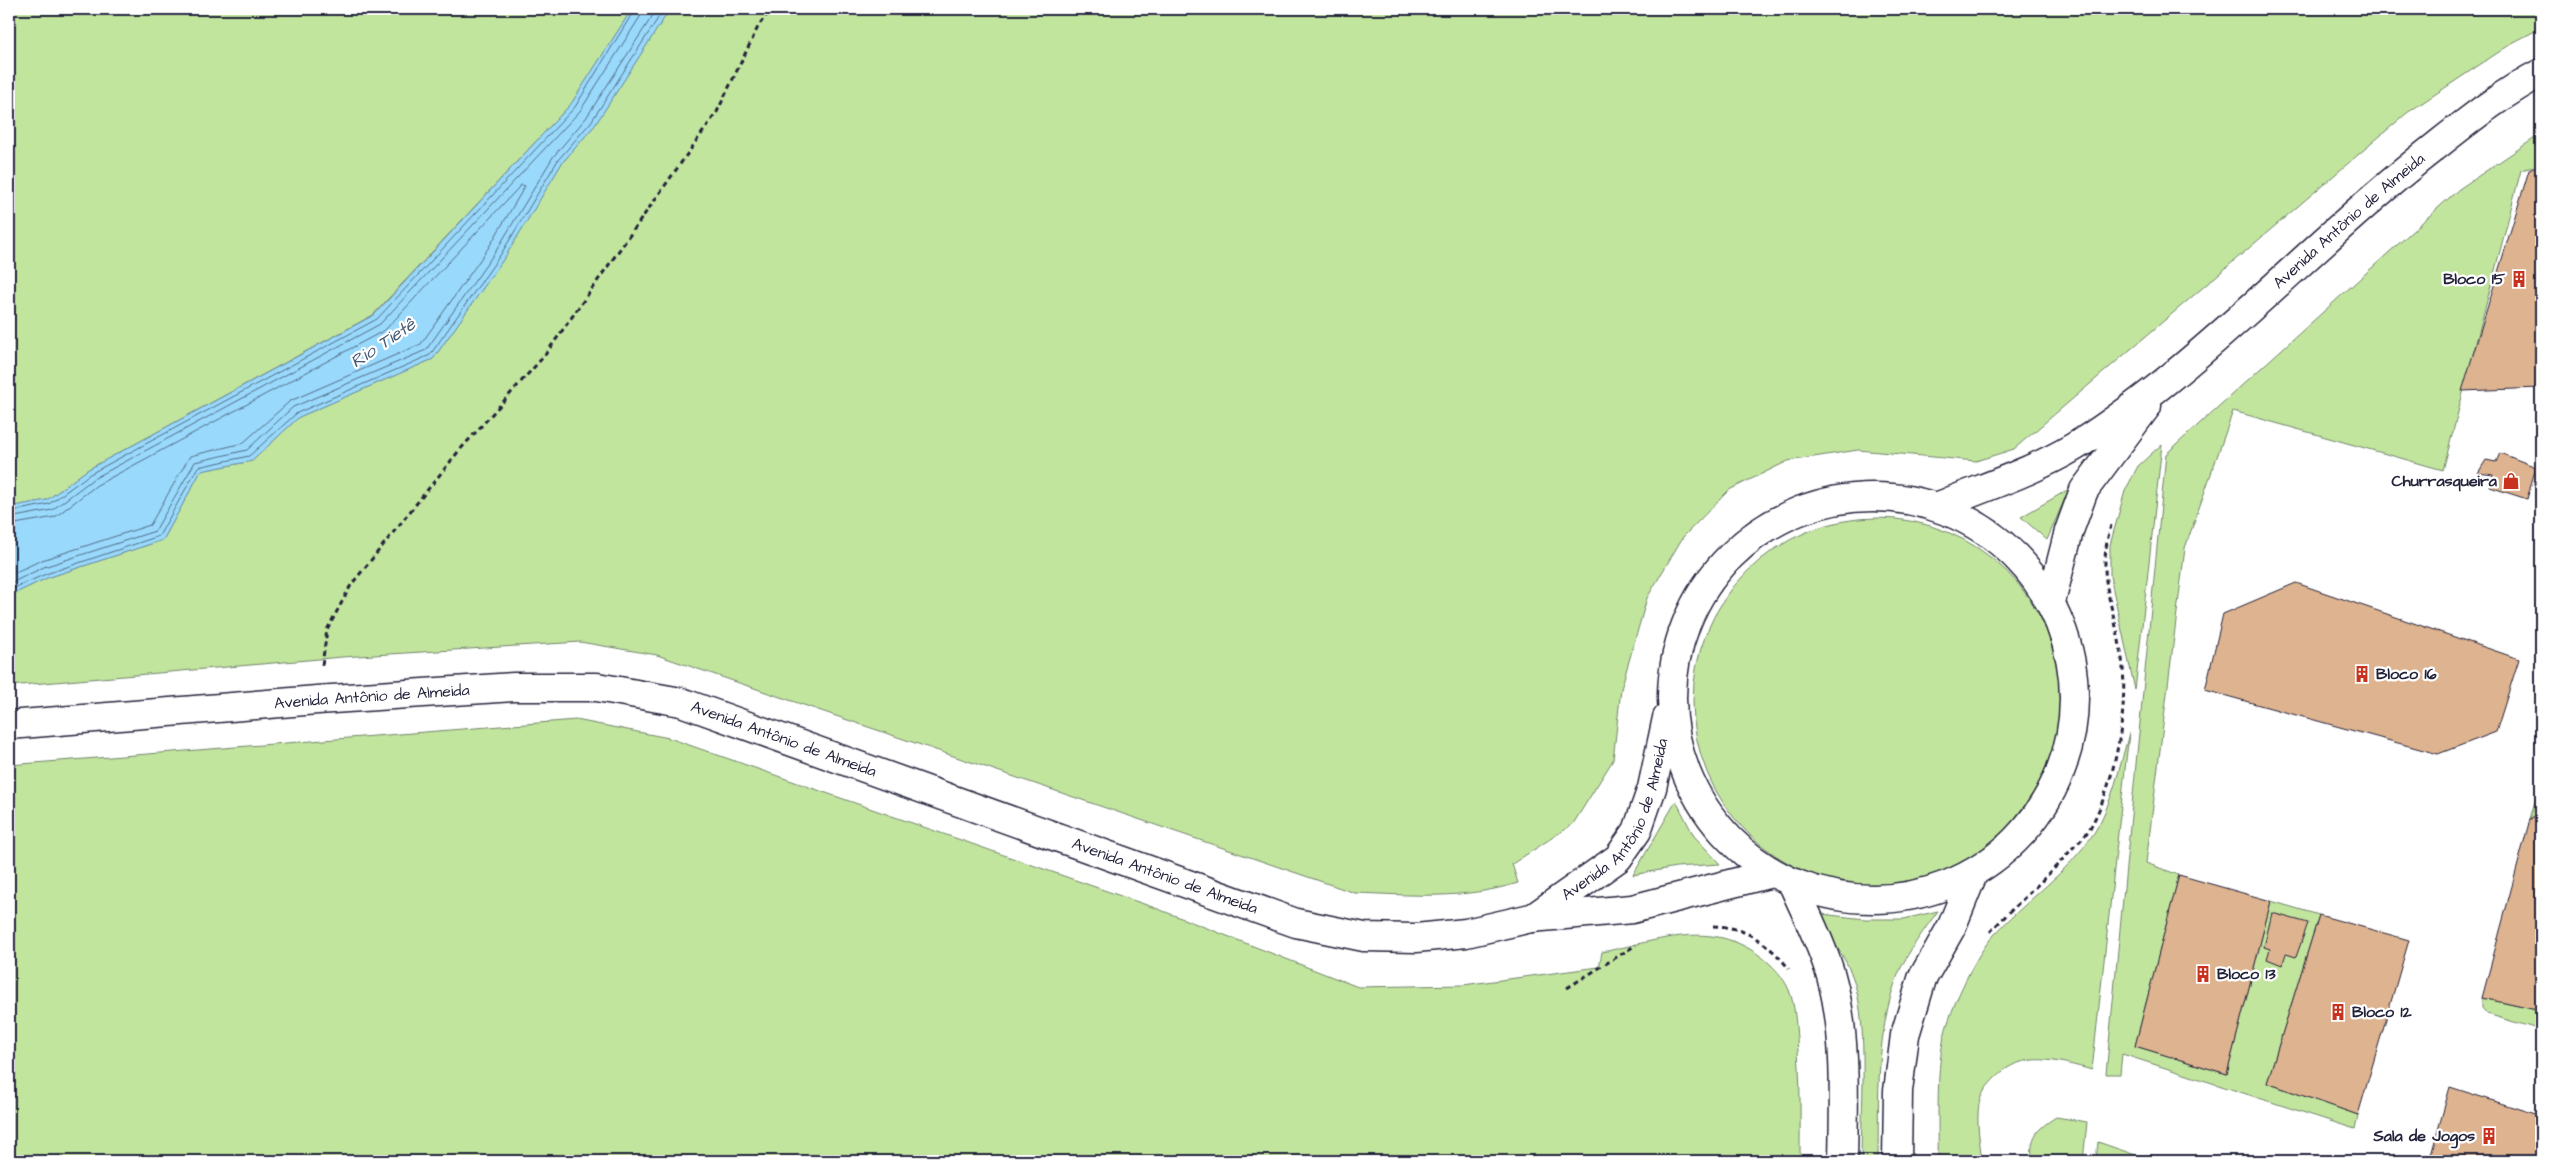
<svg xmlns="http://www.w3.org/2000/svg" width="2550" height="1170" font-family="'Architects Daughter',sans-serif">
<style>
.green{fill:#c2e59e;stroke:#72846c}
.water{fill:#99d9fb;stroke:#6990ae}
.lines{fill:none;stroke-linecap:round;stroke-linejoin:round}
.shore{stroke:#526b88;stroke-width:1}
.building{fill:#deb38f;stroke:#22223b}
.minor-casing{stroke:#22223b;stroke-width:31}
.path{stroke:#22223b;stroke-width:3;stroke-dasharray:5 4;stroke-linecap:butt}
.minor{stroke:#fff;stroke-width:28}
.labels{text-anchor:middle;dominant-baseline:central;stroke-width:4.5;stroke-linejoin:round;paint-order:stroke}
.street-label{font-size:16px;fill:#22223b;stroke:#fff}
.poi-label{font-size:16px;font-weight:bold;fill:#22223b;stroke:#fff;text-anchor:end}
.water-label{font-size:18px;font-style:italic;fill:#465975;stroke:#fff}
</style>
<rect width="100%" height="100%" fill="#fff"/>
<filter id="ink" filterUnits="userSpaceOnUse"><feTurbulence type="fractalNoise" baseFrequency=".02" numOctaves="2"/><feDisplacementMap in="SourceGraphic" scale="10" xChannelSelector="R" yChannelSelector="G"/><feConvolveMatrix kernelMatrix="1 2 1 2 8 2 1 2 1" color-interpolation-filters="sRGB"/></filter>
<g filter="url(#ink)">
<!-- green -->
<g class="green">
<path d="M9,9H632L571,104L373,315L87,470L47,500L9,507Z"/>
<path d="M670,9H2541V28L2514,42L2407,113L2014,449L1976,461L1858,450L1788,461L1729,490L1683,537L1647,598L1621,689L1613,760L1573,824L1512,864L1518,883C1462,900 1412,895 1355,893L657,655L580,642L342,657L9,686V596L47,578L163,540L201,471L252,461L299,417L433,359L505,257L562,163L595,125Z"/>
<path d="M2541,134V165L2521,170L2443,470L2233,411L2185,548L2146,863L2179,875L2135,1046L2227,1074L2271,901L2319,915L2267,1083L2358,1115L2355,1129L2122,1054L2120,1074H2106L2166,454L2459,189Z"/>
<path d="M2162,444L2135,690L2110,576V545L2125,491L2138,466Z"/>
<path d="M2069,489L2047,540L2021,517Z"/>
<circle cx="1877" cy="702" r="184"/>
<path d="M576,720L669,738L1158,909L1358,987L1463,985L1599,967L1602,952C1638,945 1681,930 1718,937C1746,942 1778,964 1789,990C1795,1005 1796,1024 1797,1039C1801,1080 1800,1120 1800,1161H9V765Z"/>
<path d="M2129,733L2092,1070C2058,1061 2023,1049 1995,1078C1988,1085 1981,1093 1979,1104C1976,1122 1980,1143 1982,1161H1938C1939,1122 1935,1067 1946,1029C1953,1004 1976,954 1994,935C2026,900 2068,873 2094,833C2111,807 2121,763 2129,733Z"/>
<path d="M2541,780V812L2530,819Z"/>
<path d="M1676,801L1694,836L1720,864L1676,867L1633,875Z"/>
<path d="M1938,911C1924,930 1909,950 1899,972C1875,1032 1879,1098 1878,1161H1861C1861,1111 1869,1028 1854,981C1846,956 1828,934 1812,913L1865,919H1904Z"/>
<path d="M2482,998L2541,1011V1030L2487,1014L2482,1008Z"/>
<path d="M2056,1117L2087,1122L2083,1161H2032C2030,1136 2036,1130 2056,1117Z"/>
<path d="M2098,1142L2153,1161H2096Z"/>
</g>
<!-- water -->
<path class="water" d="M632,9H670L595,125L562,163L505,257L433,359L299,417L252,461L201,471L163,540L47,578L9,596V507L47,500L87,470L374,315L571,104Z"/>
<g class="lines">
<!-- shore -->
<g class="shore">
<path d="M9,512L49,504L90,474L377,319L575,107L635,9"/>
<path d="M9,518L52,510L93,479L380,324L580,111L640,17L642,9"/>
<path d="M9,525L55,517L97,485L385,330L521,185L525,186L489,247L421,344L290,401L243,443L190,456L150,525L42,560L9,575"/>
<path d="M9,584L44,567L155,531L195,462L247,450L293,407L426,350L496,251L553,157L586,118L657,9"/>
<path d="M9,590L46,574L159,536L198,467L249,456L297,413L430,355L501,254L558,160L591,122L664,9"/>
</g>
</g>
<!-- building -->
<g class="building">
<path d="M2541,165V388L2462,391L2529,170Z"/>
<path d="M2500,453L2536,467L2527,499L2490,487L2493,475L2478,473L2486,460L2496,462Z"/>
<path d="M2296,583L2519,659L2496,732L2438,754L2205,690L2223,614Z"/>
<path d="M2541,812V1011L2482,998L2530,819Z"/>
<path d="M2179,875L2271,901L2227,1074L2135,1046Z"/>
<path d="M2272,913L2308,923L2296,957L2286,954L2282,965L2267,959L2270,949L2264,947Z"/>
<path d="M2319,915L2409,940L2358,1115L2267,1083Z"/>
<path d="M2450,1087L2541,1116V1161H2451L2431,1155Z"/>
<path d="M2431,1155L2451,1161H2429Z"/>
</g>
<g class="lines">
<!-- minor casing -->
<g class="minor-casing">
<g id="minor">
<circle cx="1873" cy="698" r="201"/>
<path id="s1" d="M1939,506C1984,487 2032,472 2074,447C2106,428 2137,404 2166,381C2259,306 2342,219 2436,146C2469,120 2504,92 2541,73"/>
<path d="M2051,602L2069,531L2084,490L2147,406"/>
<path id="s2" d="M9,725L317,700L514,687H597L681,702L1296,923L1364,937L1416,938L1466,933L1531,918L1632,909L1772,873"/>
<path d="M1793,884C1806,914 1822,944 1831,976C1847,1033 1844,1102 1843,1161"/>
<path id="s3" d="M1533,918L1618,858L1637,831L1652,788L1667,718"/>
<path d="M1897,1161L1898,1091L1905,1035L1922,979L1952,926L1973,874"/>
</g>
</g>
<!-- path -->
<g class="path">
<path d="M322,665L327,630L351,585L458,452L545,355L717,112L759,25L771,9"/>
<path d="M1713,926C1745,926 1771,945 1789,969"/>
<path d="M1990,932C2016,904 2045,880 2070,851C2076,844 2085,837 2090,828C2116,782 2130,704 2121,652C2113,601 2095,576 2112,522"/>
<path d="M1567,988L1636,945"/>
</g>
<!-- minor -->
<use href="#minor" class="minor"/>
</g>
</g>
<!-- icons -->
<defs>
<g id="building-bare" transform="scale(1.35)"><path d="M-4-6H4V6H1V3H-1V6H-4ZM-2.5-4.3h1.7v1.8h-1.7ZM.8-4.3h1.7v1.8H.8ZM-2.5-1h1.7V.8h-1.7ZM.8-1h1.7V.8H.8Z" fill="#c8321e" stroke="#fff" stroke-width="2.5" paint-order="stroke"/></g>
<g id="shop-bare" transform="scale(1.35)"><path d="M-5-2.5h2.3a2.7 3.5 0 0 1 5.4 0H5L5.5 6h-11ZM-1.5-2.5h3a1.5 2.3 0 0 0-3 0Z" fill="#c8321e" stroke="#fff" stroke-width="2.5" paint-order="stroke"/></g>
</defs>
<g fill-rule="evenodd">
<use href="#building-bare" x="2519" y="279"/>
<use href="#shop-bare" x="2511" y="481"/>
<use href="#building-bare" x="2362" y="674"/>
<use href="#building-bare" x="2203" y="974"/>
<use href="#building-bare" x="2338" y="1012"/>
<use href="#building-bare" x="2489" y="1136"/>
</g>
<g class="labels">
<!-- street labels -->
<g class="street-label">
<text stroke="none"><textPath href="#s1" startOffset="504">Avenida Antônio de Almeida</textPath></text>
<text stroke="none"><textPath href="#s2" startOffset="364">Avenida Antônio de Almeida</textPath></text>
<text stroke="none"><textPath href="#s2" startOffset="784">Avenida Antônio de Almeida</textPath></text>
<text stroke="none"><textPath href="#s3" startOffset="135">Avenida Antônio de Almeida</textPath></text>
<text stroke="none"><textPath href="#s2" startOffset="1189">Avenida Antônio de Almeida</textPath></text>
</g>
<!-- poi labels -->
<g class="poi-label">
<text x="2505" y="279">Bloco 15</text>
<text x="2497" y="481">Churrasqueira</text>
<text x="2376" y="674" text-anchor="start">Bloco 16</text>
<text x="2217" y="974" text-anchor="start">Bloco 13</text>
<text x="2352" y="1012" text-anchor="start">Bloco 12</text>
<text x="2475" y="1136">Sala de Jogos</text>
</g>
<!-- water labels -->
<g class="water-label">
<text transform="translate(383 343) rotate(-34)">Rio Tietê</text>
</g>
</g>
<!-- margin -->
<rect width="2550" height="1170" fill="none" stroke="#fff" stroke-width="30"/>
<rect x="15" y="15" width="2520" height="1140" fill="none" stroke="#22223b" stroke-width="2" filter="url(#ink)"/>
</svg>
